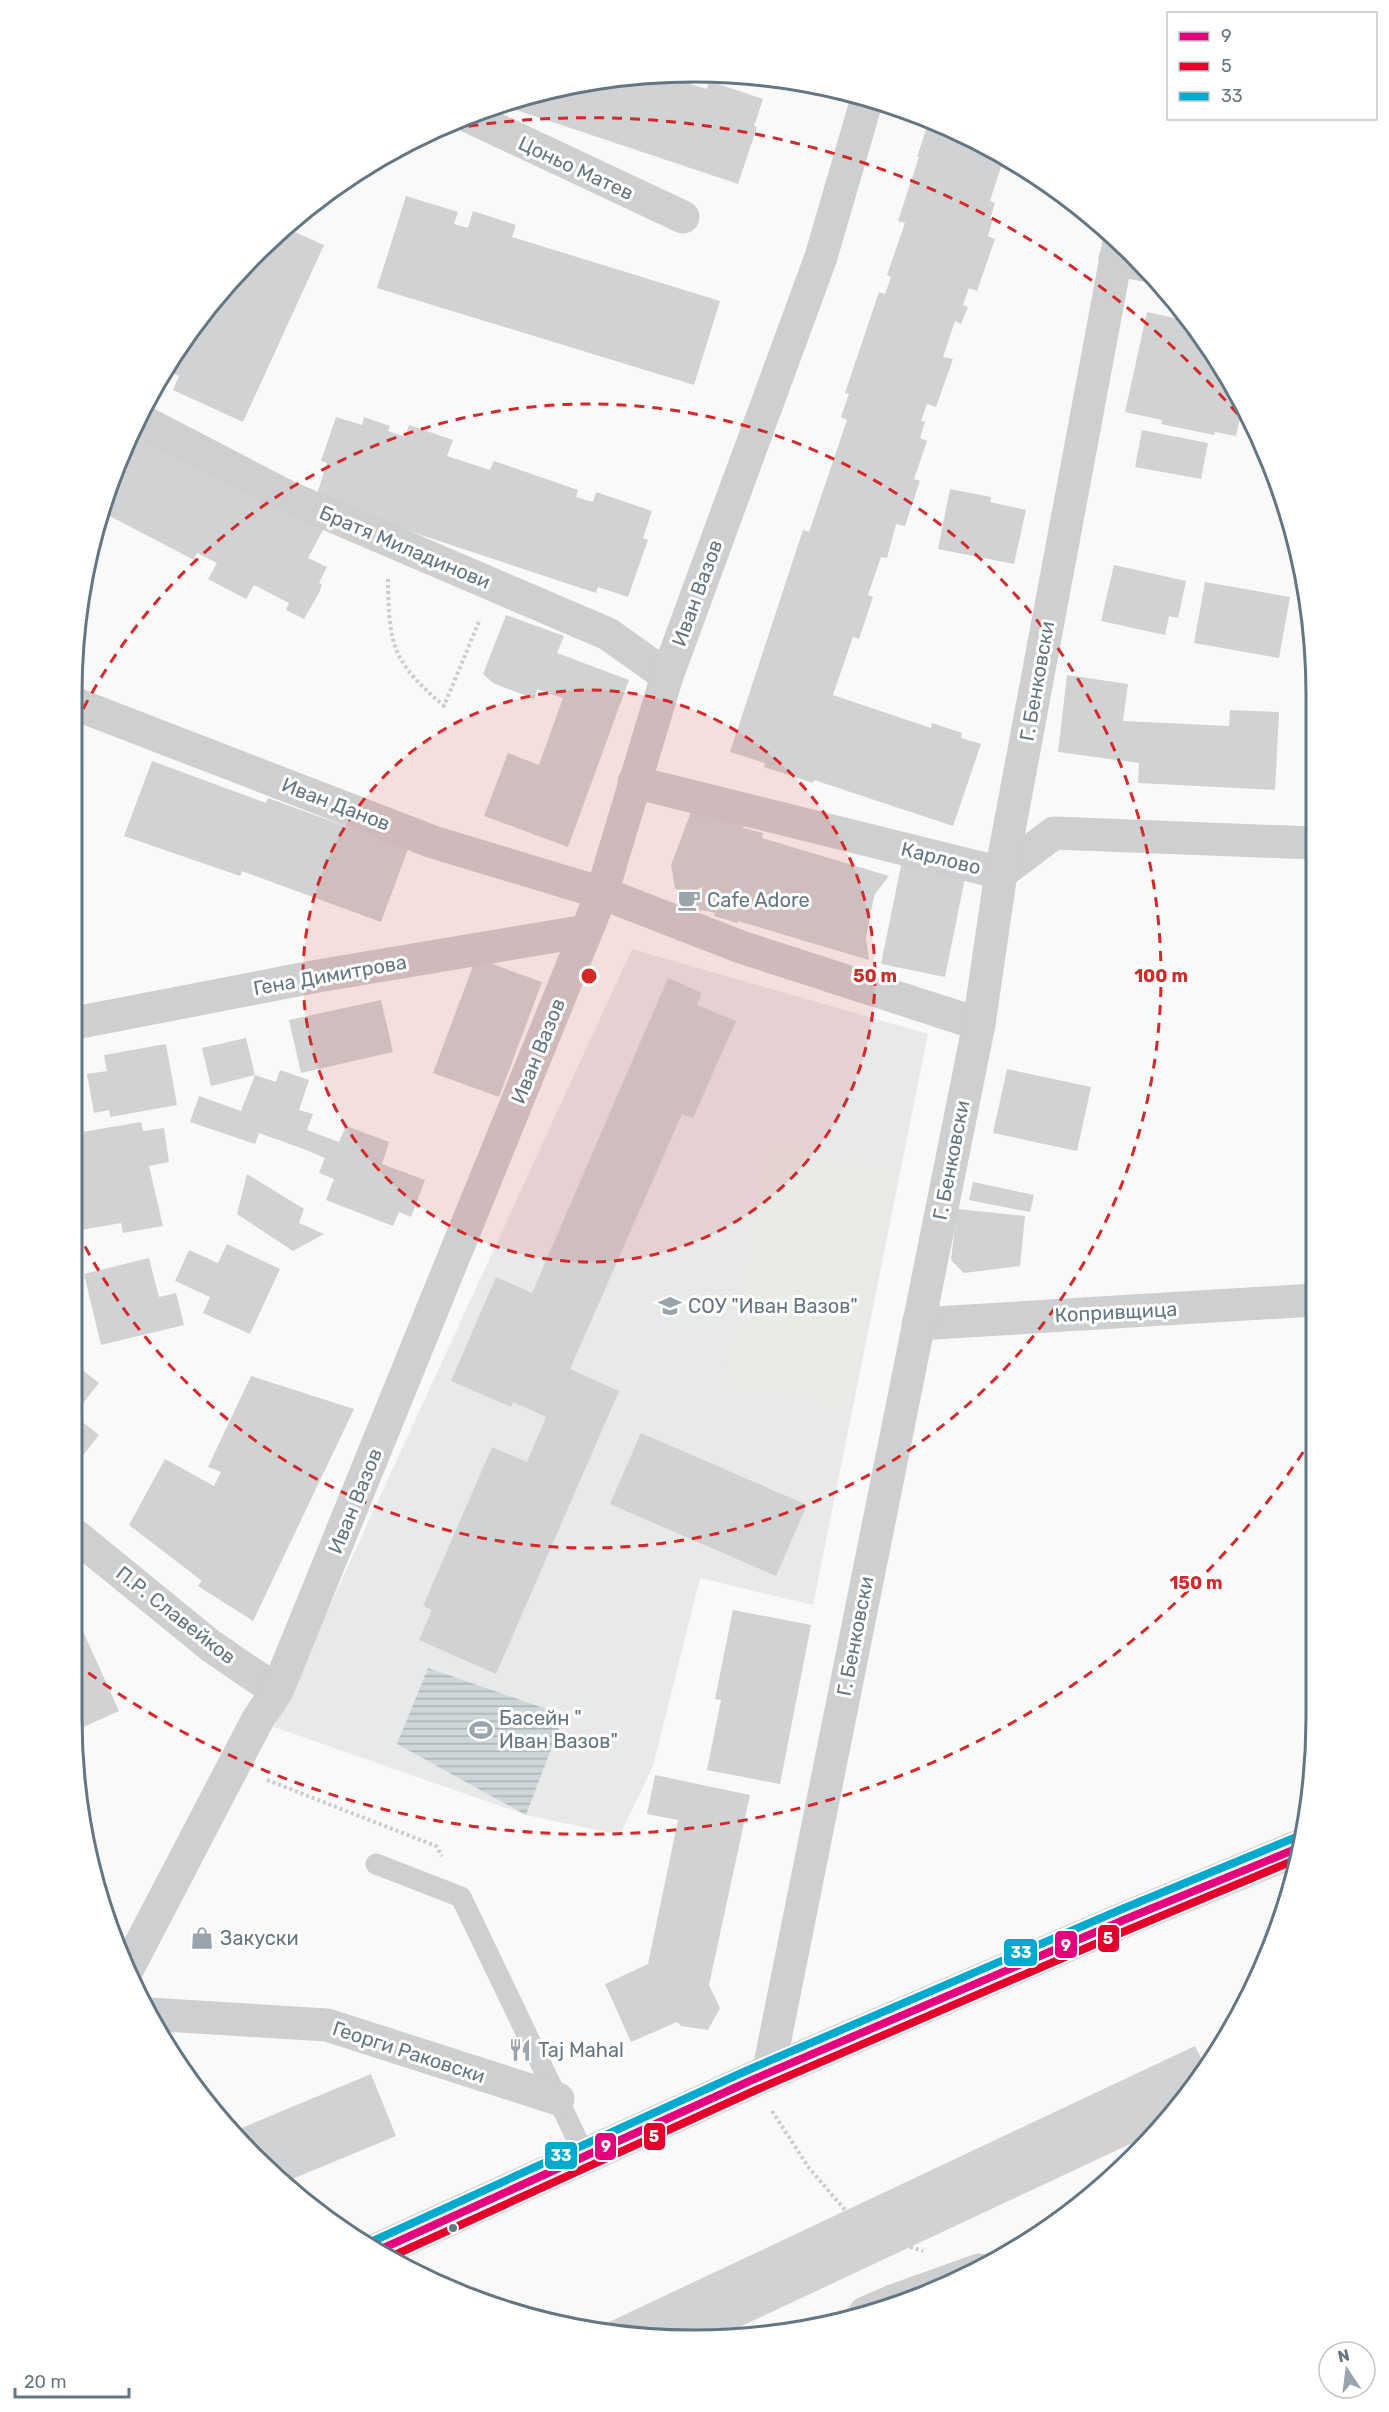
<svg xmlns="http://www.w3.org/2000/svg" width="1389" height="2412" font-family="Rubik,sans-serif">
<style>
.built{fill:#e8e9e9}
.garden{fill:#e8ebe6}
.water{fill:url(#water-rules)}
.building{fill:#d0d2d3}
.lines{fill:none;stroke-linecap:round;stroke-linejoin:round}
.secondary-casing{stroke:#d5d6d7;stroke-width:36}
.path{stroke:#cbcccd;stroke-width:4;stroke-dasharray:3 3;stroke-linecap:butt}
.lane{stroke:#cecfd0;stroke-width:21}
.street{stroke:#cecfd0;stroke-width:33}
.secondary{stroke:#e1e2e2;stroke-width:33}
.bus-1-casing{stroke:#fff;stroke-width:12}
.bus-2-casing{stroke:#fff;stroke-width:12}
.bus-3-casing{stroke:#fff;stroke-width:12}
.bus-1{stroke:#e5007d;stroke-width:8}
.bus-2{stroke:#e4002b;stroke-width:8}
.bus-3{stroke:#00a9ce;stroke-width:8}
.ring{fill:none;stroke:#d62828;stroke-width:3;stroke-dasharray:10 8}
.bus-dot{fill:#657683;stroke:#fff;stroke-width:2}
.labels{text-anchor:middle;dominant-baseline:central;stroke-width:6;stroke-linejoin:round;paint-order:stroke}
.street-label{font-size:20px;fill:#657683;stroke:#fff}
.poi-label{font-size:20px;fill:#657683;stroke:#fff;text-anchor:start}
.rim{fill:none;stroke:#657683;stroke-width:3}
.centre{fill:#d62828;stroke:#fff;stroke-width:3}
.ring-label{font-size:18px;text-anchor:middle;font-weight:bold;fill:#d62828;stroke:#fff;stroke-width:6;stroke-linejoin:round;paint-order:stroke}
.line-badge{stroke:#fff;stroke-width:2}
.badge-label{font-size:16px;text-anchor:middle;font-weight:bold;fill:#fff}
</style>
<defs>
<pattern id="water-rules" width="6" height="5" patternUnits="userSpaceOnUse" patternTransform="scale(1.5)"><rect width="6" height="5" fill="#ced6d9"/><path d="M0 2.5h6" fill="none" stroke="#abb2b5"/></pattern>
</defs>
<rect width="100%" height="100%" fill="#f9f9f9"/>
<!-- built -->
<path class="built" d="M632,949L928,1034L813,1605L700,1578L653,1766L620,1835L526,1815L274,1727Z"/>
<!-- garden -->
<path class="garden" d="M771,1146L896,1171L849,1409L724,1384Z"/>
<!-- water -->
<path class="water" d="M428,1668L564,1715L526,1815L397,1744Z"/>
<!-- building -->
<g class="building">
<path d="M654,73L688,74L693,76L690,84L707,89L709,81L763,99L754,126L757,127L738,184L501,105L534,93Z"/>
<path d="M929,121L1010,158L1006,169L1001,167L990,201L995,203L990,219H993L988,236L995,239L977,291L969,288L963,305L968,307L961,324L955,321L943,357L953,359L936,407L927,404L921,421L925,422L920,438L927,441L914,479L920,481L905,526L896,524L887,558L881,557L868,595L873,597L859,639L853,637L833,695L931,728L932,723L962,733L961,738L981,744L953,826L814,780L813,783L764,767L765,763L730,752L803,530L809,532L847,420L841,417L849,394L845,393L879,292L885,294L891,277L887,275L905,223L898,221L919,157H917Z"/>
<path d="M406,196L458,212L454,224L468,228L473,211L516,225L512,237L720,301L694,385L377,288Z"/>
<path d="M286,228L324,245L243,422L173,390L179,376L173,373L192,333L227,284Z"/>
<path d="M1147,312L1189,321L1212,349L1242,409L1236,436L1215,432L1214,435L1161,424L1162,420L1125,412Z"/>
<path d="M336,417L362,425L364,417L390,426L388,431L405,437L409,425L453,440L447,456L490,470L494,461L578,490L576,497L593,502L596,492L652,511L643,538L648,540L628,597L598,587L596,593L315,500L327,463L321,461Z"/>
<path d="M137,428L324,528L308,558L327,567L319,583L322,584L319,593L304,619L286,610L289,603L254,585L246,599L208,579L217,563L197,553L194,560L102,512Z"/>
<path d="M1142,430L1208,443L1201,479L1135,467Z"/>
<path d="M950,489L991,497L990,502L1026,510L1014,564L938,549Z"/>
<path d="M1114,565L1186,581L1178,618L1169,616L1165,635L1101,621Z"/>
<path d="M1205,582L1290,597L1279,658L1194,643Z"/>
<path d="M506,615L564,636L557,653L629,680L568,847L484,816L508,753L539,765L563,698L537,689L534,699L493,683L483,674Z"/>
<path d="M1067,675L1128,684L1123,721L1229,726L1230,710L1279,712L1275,790L1138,783L1139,763L1058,752Z"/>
<path d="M152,761L266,803L268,798L408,849L381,922L242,871L240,876L124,836Z"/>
<path d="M691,812L745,821L743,828L763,833L762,838L889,876L875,894L870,915L866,938L869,960L738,921L737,923L714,916L715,913L702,910L701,912L693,903L704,886L683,897L675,888L671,865Z"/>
<path d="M902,861L966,873L945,977L881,964Z"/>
<path d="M476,958L542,982L499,1097L433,1073Z"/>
<path d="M668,978L702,993L697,1005L736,1021L693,1118L682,1114L570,1369L619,1391L496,1674L419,1640L432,1610L423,1606L492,1447L527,1462L546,1417L513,1402L511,1407L451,1381L496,1277L532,1293Z"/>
<path d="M381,1000L393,1052L301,1073L289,1020Z"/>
<path d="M246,1038L255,1075L211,1086L202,1048Z"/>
<path d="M166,1044L177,1105L110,1117L109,1110L94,1113L87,1074L107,1071L104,1055Z"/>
<path d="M1007,1069L1091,1087L1077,1151L993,1133Z"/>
<path d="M280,1070L309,1080L299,1110L313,1114L307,1130L339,1142L346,1126L389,1142L382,1164L425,1180L411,1217L399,1212L393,1226L326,1200L334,1179L319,1173L325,1158L301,1148L259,1133L255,1144L190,1122L199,1096L241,1111L255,1075L276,1082Z"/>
<path d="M141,1122L143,1131L164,1128L169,1162L149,1166L163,1226L123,1233L121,1223L75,1231V1170L76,1167L81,1166L76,1133Z"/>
<path d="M247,1174L304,1209L299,1223L324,1234L293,1251L237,1214Z"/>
<path d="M973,1182L1034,1195L1030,1212L969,1200Z"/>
<path d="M957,1209L1025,1216L1020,1266L964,1273L951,1260Z"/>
<path d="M227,1244L280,1269L250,1334L203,1313L210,1297L175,1281L189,1250L218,1263Z"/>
<path d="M149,1258L159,1297L176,1293L184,1325L101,1345L84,1274Z"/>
<path d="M76,1365L99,1383L76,1412Z"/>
<path d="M251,1376L354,1409L253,1621L198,1586L202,1581L129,1525L165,1459L214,1486L221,1472L208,1467Z"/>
<path d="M76,1417L99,1435L76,1464Z"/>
<path d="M641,1433L807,1505L776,1576L610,1504Z"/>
<path d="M733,1610L811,1625L780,1784L707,1770L721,1700L715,1699Z"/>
<path d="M77,1618L119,1711L77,1730Z"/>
<path d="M655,1775L750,1795L709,1985L720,2008L708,2030L681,2026L677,2022L631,2042L605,1984L648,1964L678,1820L647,1814Z"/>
<path d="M1195,2046L1206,2067L1160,2130L716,2338L614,2335L592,2330Z"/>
<path d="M371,2074L396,2136L285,2182L255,2158L232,2132Z"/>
</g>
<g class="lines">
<!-- secondary casing -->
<g class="secondary-casing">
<path id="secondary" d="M377,2251L752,2080L1126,1919L1298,1848"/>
</g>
<!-- path -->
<g class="path">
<path d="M388,579C389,647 392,661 444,706L480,619"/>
<path d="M267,1780L436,1846L442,1856"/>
<path d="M772,2111L809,2168L846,2211"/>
<path d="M910,2247L923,2251"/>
</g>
<!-- lane -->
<path class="lane" d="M376,1864L461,1897L586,2158"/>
<!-- street -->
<g class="street">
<path d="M470,117L683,217"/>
<path d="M1115,259L1144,265"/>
<path d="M140,420L288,497L608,634L667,676"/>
<path d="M73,703L433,842L602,893L741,947L979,1024"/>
<path d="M634,782L1001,873L1054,833L1313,843"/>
<path d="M75,1023L318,976L586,931"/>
<path d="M918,1324L1314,1300"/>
<path d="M76,1536L211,1646L277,1691"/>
<path d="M127,1970L258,1719L277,1691L602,893L667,676L821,257L867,99"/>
<path d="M149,2014L327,2025L558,2099"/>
<path d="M768,2074L979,1024L1001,873L1119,242"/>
<path d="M865,2313L895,2300L979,2270"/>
</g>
<!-- secondary -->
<use href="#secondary" class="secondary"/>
<!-- bus-1 casing -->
<g class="bus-1-casing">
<path id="bus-1" d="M377,2251L752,2080L1126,1919L1298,1848"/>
</g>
<!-- bus-2 casing -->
<g class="bus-2-casing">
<path id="bus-2" d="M388,2258L756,2090L1130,1929L1295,1860"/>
</g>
<!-- bus-3 casing -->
<g class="bus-3-casing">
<path id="bus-3" d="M373,2241L748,2070L1122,1909L1294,1838"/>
</g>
<!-- bus-1 -->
<use href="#bus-1" class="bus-1"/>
<!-- bus-2 -->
<use href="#bus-2" class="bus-2"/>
<!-- bus-3 -->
<use href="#bus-3" class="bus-3"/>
</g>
<!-- distance rings -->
<circle cx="589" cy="976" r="286" fill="#d62828" fill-opacity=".12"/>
<g class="ring">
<circle cx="589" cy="976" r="286"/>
<path d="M75 725A572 572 0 1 1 77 1231"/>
<path d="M1313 1437A858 858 0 0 1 79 1666M433 132A858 858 0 0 1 1251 430"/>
</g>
<!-- icons -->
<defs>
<g id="cafe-bare" transform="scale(1.8)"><path d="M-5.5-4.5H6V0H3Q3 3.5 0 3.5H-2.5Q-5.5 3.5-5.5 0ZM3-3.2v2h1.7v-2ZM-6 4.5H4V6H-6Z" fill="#99a4ac" stroke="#fff" stroke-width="2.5" paint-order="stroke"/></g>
<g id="school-bare" transform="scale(1.8)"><path d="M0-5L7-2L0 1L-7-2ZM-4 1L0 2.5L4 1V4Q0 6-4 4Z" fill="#99a4ac" stroke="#fff" stroke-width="2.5" paint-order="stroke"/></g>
<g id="stadium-bare" transform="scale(1.8)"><path d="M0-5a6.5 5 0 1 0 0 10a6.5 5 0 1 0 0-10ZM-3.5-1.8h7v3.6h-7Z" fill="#99a4ac" stroke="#fff" stroke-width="2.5" paint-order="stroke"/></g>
<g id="shop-bare" transform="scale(1.8)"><path d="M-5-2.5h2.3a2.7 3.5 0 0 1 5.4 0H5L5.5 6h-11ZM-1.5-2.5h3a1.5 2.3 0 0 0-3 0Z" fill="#99a4ac" stroke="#fff" stroke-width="2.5" paint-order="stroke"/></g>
<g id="restaurant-bare" transform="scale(1.8)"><path d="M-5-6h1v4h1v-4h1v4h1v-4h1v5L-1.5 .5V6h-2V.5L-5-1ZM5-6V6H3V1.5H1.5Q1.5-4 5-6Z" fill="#99a4ac" stroke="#fff" stroke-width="2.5" paint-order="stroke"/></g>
</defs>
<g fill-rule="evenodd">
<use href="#cafe-bare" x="689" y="900"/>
<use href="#school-bare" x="670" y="1306"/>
<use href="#stadium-bare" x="481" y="1730"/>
<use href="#shop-bare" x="202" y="1938"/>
<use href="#restaurant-bare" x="520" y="2050"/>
</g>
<!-- markers -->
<circle class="bus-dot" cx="453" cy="2228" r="5"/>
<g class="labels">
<!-- street labels -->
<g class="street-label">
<text transform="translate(576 168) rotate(25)">Цоньо Матев</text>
<text transform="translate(405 547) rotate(23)">Братя Миладинови</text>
<text transform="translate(697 593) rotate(-70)">Иван Вазов</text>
<text transform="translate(1037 681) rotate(-80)">Г. Бенковски</text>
<text transform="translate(336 804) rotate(21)">Иван Данов</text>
<text transform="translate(941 858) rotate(14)">Карлово</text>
<text transform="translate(330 975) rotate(-10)">Гена Димитрова</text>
<text transform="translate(538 1051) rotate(-68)">Иван Вазов</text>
<text transform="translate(951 1160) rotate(-79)">Г. Бенковски</text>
<text transform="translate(1116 1312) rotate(-3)">Копривщица</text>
<text transform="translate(355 1501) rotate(-68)">Иван Вазов</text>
<text transform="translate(176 1615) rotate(38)">П.Р. Славейков</text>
<text transform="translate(855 1636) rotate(-79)">Г. Бенковски</text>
<text transform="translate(409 2052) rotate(18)">Георги Раковски</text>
</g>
<!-- poi labels -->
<g class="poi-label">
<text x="707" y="900">Cafe Adore</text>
<text x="688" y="1306">СОУ "Иван Вазов"</text>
<text x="499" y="1718">Басейн "<tspan x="499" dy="23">Иван Вазов"</tspan></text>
<text x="220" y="1938">Закуски</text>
<text x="538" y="2050">Taj Mahal</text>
</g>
</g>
<!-- crop -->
<path d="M0 0H1389V2412H0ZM694 82H694A612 612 0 0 1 1306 694V1718A612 612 0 0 1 694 2330H694A612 612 0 0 1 82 1718V694A612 612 0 0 1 694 82Z" fill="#fff" fill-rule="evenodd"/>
<path class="rim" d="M694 82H694A612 612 0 0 1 1306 694V1718A612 612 0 0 1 694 2330H694A612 612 0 0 1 82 1718V694A612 612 0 0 1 694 82Z"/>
<circle cx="589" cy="976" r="9" class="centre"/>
<g class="ring-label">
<text x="875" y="982">50 m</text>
<text x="1161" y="982">100 m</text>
<text x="1196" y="1589">150 m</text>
</g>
<g class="line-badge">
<rect x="1097" y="1924" width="23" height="29" rx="6" fill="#e4002b"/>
<rect x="1054" y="1930" width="24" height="29" rx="6" fill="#e5007d"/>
<rect x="1003" y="1938" width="35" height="29" rx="6" fill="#00a9ce"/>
<rect x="643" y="2122" width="23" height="29" rx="6" fill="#e4002b"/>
<rect x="594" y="2132" width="23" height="29" rx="6" fill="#e5007d"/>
<rect x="544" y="2141" width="34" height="29" rx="6" fill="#00a9ce"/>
</g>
<g class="badge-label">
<text x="1108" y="1944">5</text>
<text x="1066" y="1951">9</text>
<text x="1021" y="1958">33</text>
<text x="654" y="2142">5</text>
<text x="606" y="2152">9</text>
<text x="561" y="2161">33</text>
</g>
<!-- legend -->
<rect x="1167" y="12" width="210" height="108" fill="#ffffff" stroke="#c1c8cd" stroke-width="1.5"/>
<rect x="1179" y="32" width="30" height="9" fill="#e5007d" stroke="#c1c8cd" stroke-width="1.5"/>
<text x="1221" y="42" font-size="18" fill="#657683">9</text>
<rect x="1179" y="62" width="30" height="9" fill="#e4002b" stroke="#c1c8cd" stroke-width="1.5"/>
<text x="1221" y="72" font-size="18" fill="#657683">5</text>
<rect x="1179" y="92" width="30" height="9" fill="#00a9ce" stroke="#c1c8cd" stroke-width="1.5"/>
<text x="1221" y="102" font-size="18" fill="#657683">33</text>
<!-- north arrow -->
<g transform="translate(1347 2370) rotate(347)"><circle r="28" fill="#ffffff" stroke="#c1c8cd" stroke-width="1.5"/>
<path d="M0-4.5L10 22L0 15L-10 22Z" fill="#99a4ac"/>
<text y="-9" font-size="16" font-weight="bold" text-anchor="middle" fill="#657683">N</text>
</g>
<!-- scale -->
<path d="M15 2388v9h114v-9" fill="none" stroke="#657683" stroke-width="3"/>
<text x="24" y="2388" font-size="18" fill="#657683" stroke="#ffffff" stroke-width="4.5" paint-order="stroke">20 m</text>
</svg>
